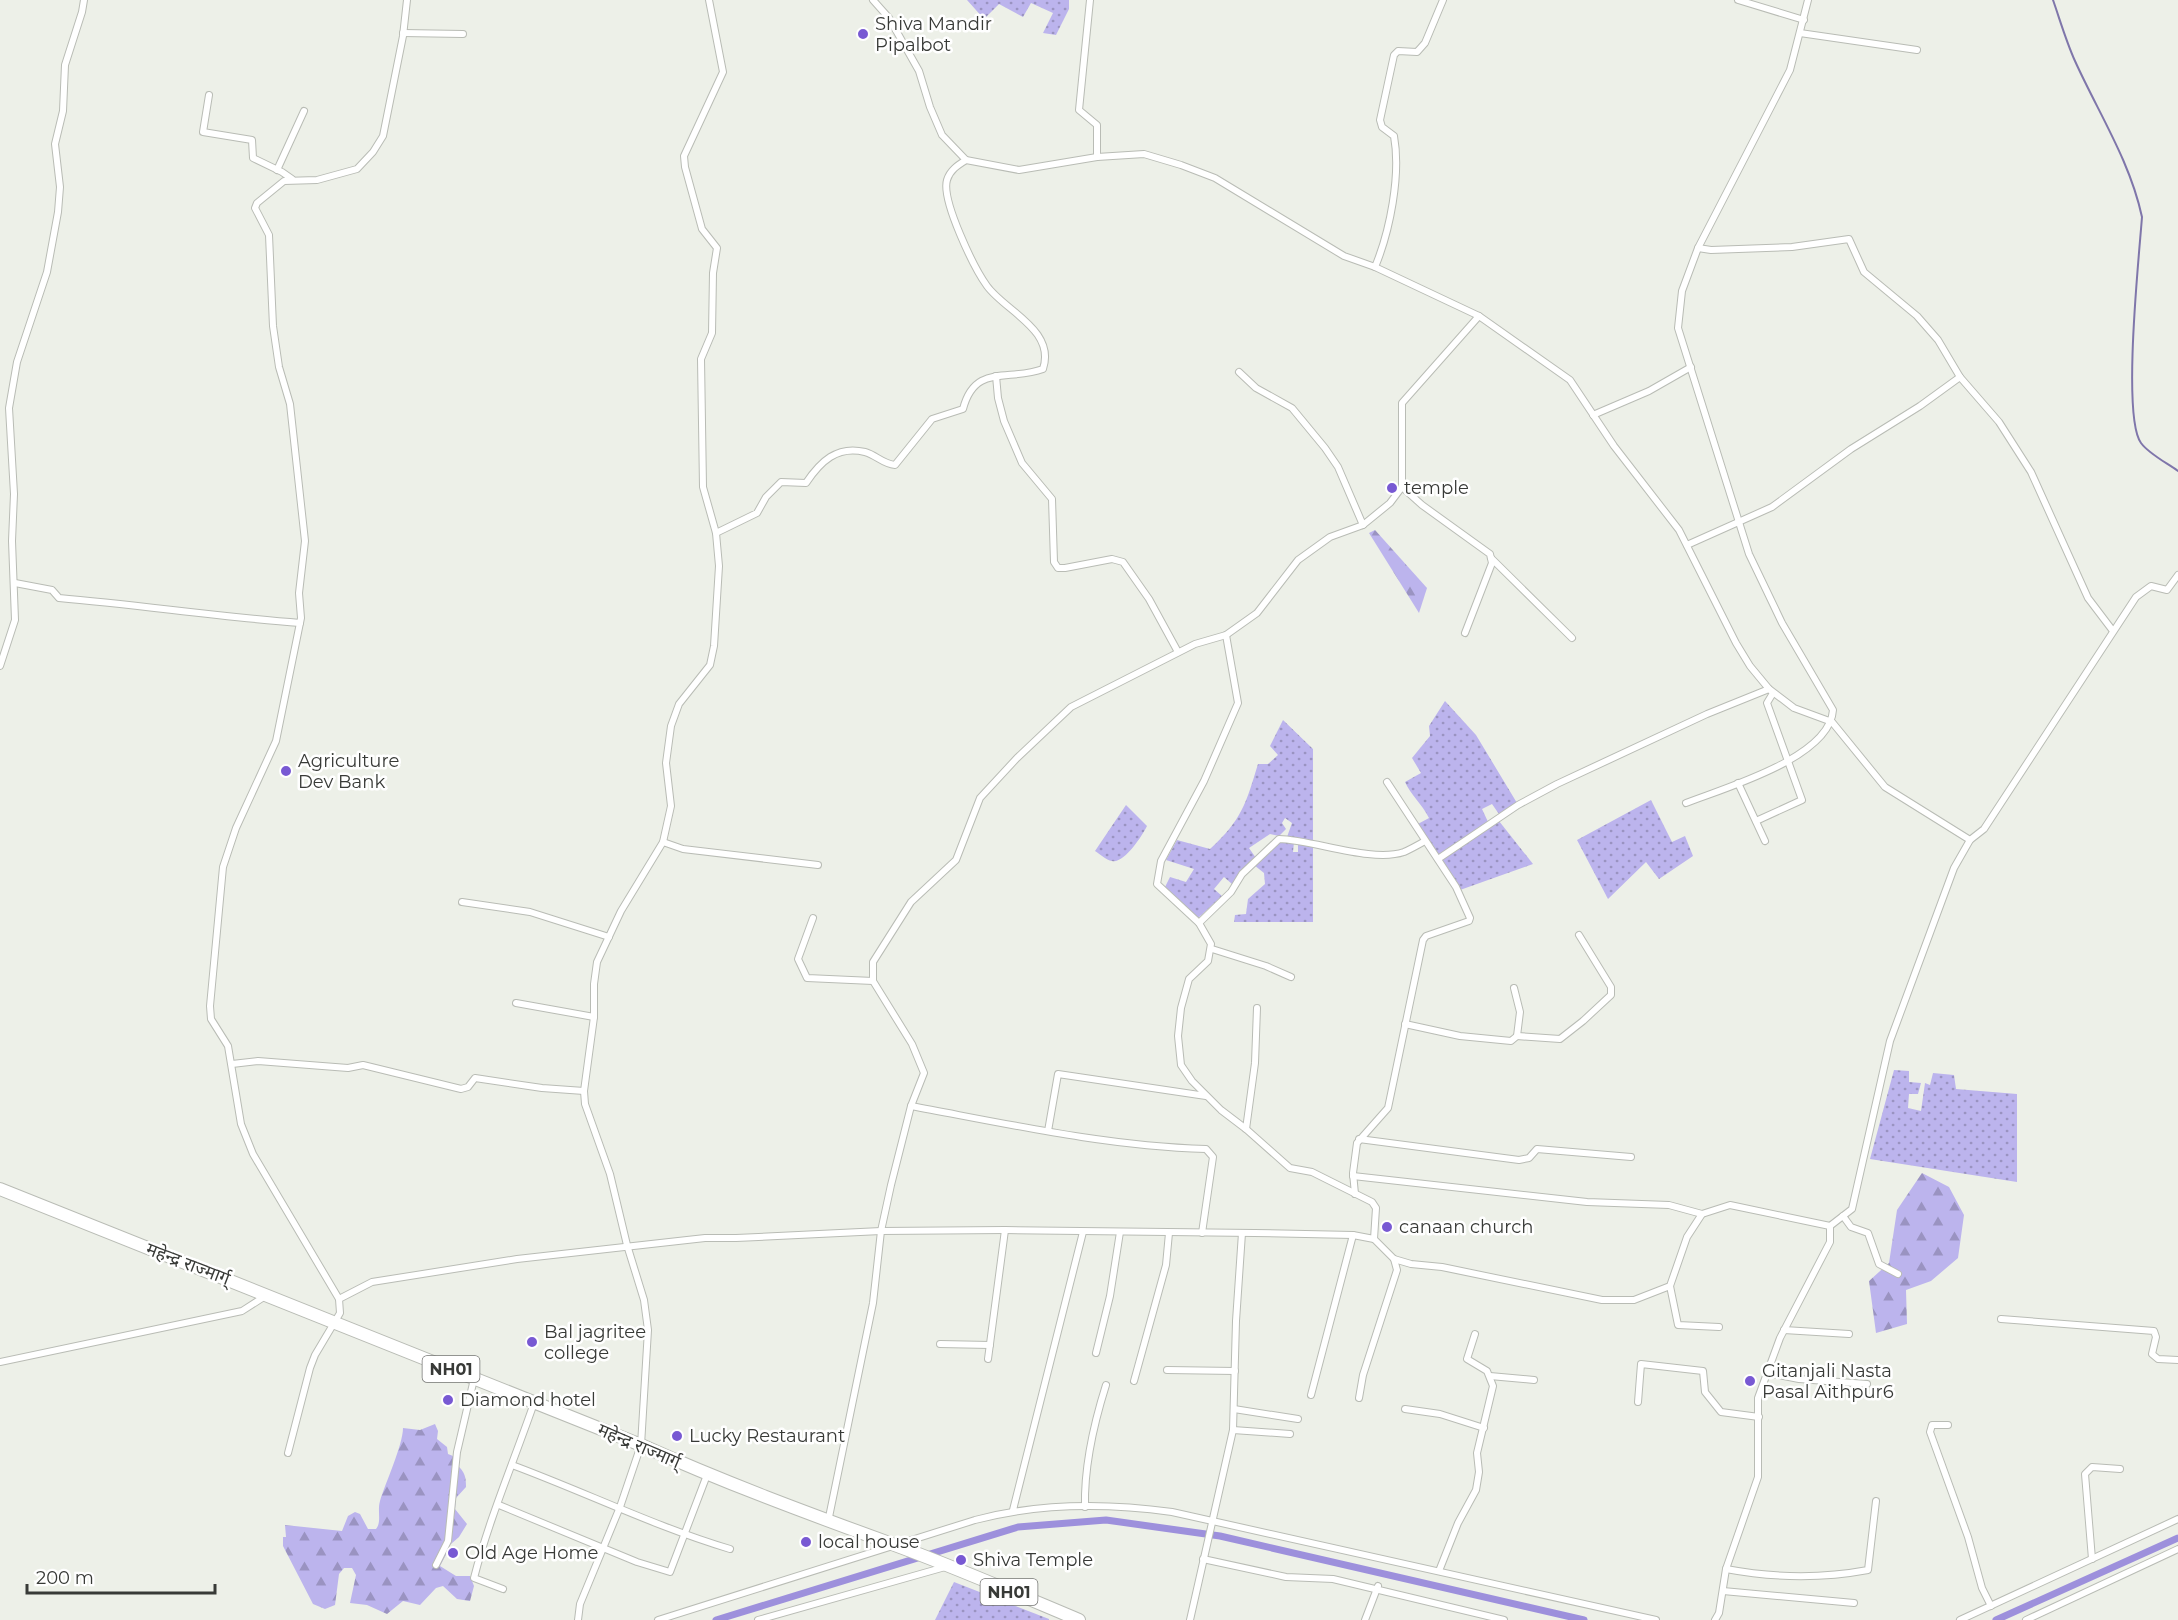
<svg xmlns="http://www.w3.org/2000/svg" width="2178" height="1620" font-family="Montserrat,'Noto Sans Devanagari',sans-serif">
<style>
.grass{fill:url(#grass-dots)}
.forest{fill:url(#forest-firs)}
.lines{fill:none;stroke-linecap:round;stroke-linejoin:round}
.stream{stroke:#7f76aa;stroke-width:2}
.canal{stroke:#9d90dc;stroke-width:7}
.street-casing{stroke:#b9bcb5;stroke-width:8}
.highway-casing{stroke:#b9bcb5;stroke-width:14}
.street{stroke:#fff;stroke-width:6}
.highway{stroke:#fff;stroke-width:12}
.poi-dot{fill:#7859d3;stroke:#fff;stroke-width:2}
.labels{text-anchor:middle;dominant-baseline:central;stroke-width:5;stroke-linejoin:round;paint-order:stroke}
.shield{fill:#fff;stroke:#747573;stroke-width:1.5}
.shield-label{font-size:16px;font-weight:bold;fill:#383a37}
.poi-label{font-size:18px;fill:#383a37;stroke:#fff;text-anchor:start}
.street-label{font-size:18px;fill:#383a37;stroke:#fff}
</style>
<defs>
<pattern id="grass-dots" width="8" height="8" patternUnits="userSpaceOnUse" patternTransform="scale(1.5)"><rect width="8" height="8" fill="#bcb4ed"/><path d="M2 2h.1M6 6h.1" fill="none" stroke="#9a93c1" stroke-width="1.8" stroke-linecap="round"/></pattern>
<pattern id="forest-firs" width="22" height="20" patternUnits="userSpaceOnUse" patternTransform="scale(1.5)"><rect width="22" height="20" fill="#bcb4ed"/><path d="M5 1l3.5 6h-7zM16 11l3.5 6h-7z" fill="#9a93c1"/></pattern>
</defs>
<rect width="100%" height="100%" fill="#edf0e8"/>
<!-- grass -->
<g class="grass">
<path d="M967,0H1069V9L1056,35L1043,33L1053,13L1031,3L1023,17L999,4L984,19Z"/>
<path d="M1445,701L1476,735L1517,803L1501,817L1492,804L1482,809L1489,824L1438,858L1416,825L1429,818C1422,804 1411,795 1405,782L1421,773L1412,758L1430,736L1429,726Z"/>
<path d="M1283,720L1313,749V841L1287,837L1292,823L1285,818L1282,823L1286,829L1279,836L1270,834L1249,848L1256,858L1232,884L1224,877L1214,889L1222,896L1197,919L1164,889L1170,877L1186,882L1194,869L1166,860L1177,840L1210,849C1242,820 1246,803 1258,764H1268L1278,755L1270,746Z"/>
<path d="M1651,800L1672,842L1685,836L1693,856L1659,879L1646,862L1608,899L1577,840Z"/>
<path d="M1126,805L1147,826C1142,836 1124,864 1112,861C1106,860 1100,854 1095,851Z"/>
<path d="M1499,821L1533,864L1460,890L1439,860Z"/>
<path d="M1282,841L1294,842L1293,852H1298V842L1313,845V922H1234L1235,915L1246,914L1248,899L1265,884L1264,873L1254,865Z"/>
<path d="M1894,1070L1909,1071V1082L1921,1083L1918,1094H1909L1908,1108L1921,1111L1925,1083L1930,1085L1933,1073L1954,1075L1956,1089L2017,1094V1182L1870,1159Z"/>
<path d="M954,1582L1049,1619V1620H935Z"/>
</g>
<!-- forest -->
<g class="forest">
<path d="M1375,530L1427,588L1419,613L1369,533Z"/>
<path d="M1922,1173L1949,1187L1964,1215L1958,1258L1931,1281L1906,1290L1907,1324L1876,1333L1869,1281L1889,1263L1897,1210Z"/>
<path d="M435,1424L438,1431L437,1439L447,1447L448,1454L458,1458L457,1465C465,1472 466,1477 466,1487L456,1498L455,1509L467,1524L459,1537L443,1551H448L440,1566L456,1576H470L474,1586L470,1601L457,1599L443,1586L436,1588L420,1605L403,1601L387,1614L367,1605L350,1603L356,1575L352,1568H344L339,1574L335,1605L325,1609L313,1604L283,1546V1537H286L285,1525L342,1531L348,1516L355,1512L360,1514L368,1529H376C382,1522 377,1511 380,1501C385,1484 403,1445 403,1428L420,1430Z"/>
</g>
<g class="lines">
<!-- stream -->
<path class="stream" d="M2053,0C2060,20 2066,41 2075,61C2098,112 2130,161 2142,217C2139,257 2122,417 2141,443C2149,454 2167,463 2178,471"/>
<!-- canal -->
<g class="canal">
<path d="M716,1620L1018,1527L1106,1520L1220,1536L1584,1620"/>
<path d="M1996,1620L2178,1538"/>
</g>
<!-- street casing -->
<g class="street-casing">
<g id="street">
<path d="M873,0L889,18L919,71L930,107L942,135L966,160L1019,170L1097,157L1144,154L1181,165L1215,178L1344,256L1375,267L1479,316L1570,380L1614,446L1679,530L1736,643L1750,666L1769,689L1794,708L1832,722L1885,787L1970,840"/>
<path d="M1090,0L1079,110L1097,125V157"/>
<path d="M1738,0L1804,20"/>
<path d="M403,33L463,34"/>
<path d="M1800,33L1917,50"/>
<path d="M209,95L203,132L252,140L253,158L282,172L292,179"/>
<path d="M277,170L304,111"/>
<path d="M1698,248L1711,250L1792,247L1849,239L1864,272L1917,316L1938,340L1960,377L1999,422L2031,472L2088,598L2113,631"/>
<path d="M1375,267C1390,231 1401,175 1394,136L1382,127L1380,120L1394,55L1398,51L1417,52L1425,43L1443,0"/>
<path d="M1239,372L1256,388L1292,408L1325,448L1338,467L1363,525"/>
<path d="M996,376L998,398L1004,421L1022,463L1052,499L1054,562L1058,568H1065L1112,559L1123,562L1149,599L1178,652"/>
<path d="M1593,415L1649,391L1691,367"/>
<path d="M1402,487L1422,505L1490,554L1492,563L1465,633"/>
<path d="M716,533L757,513L766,497L781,482L806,483C820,462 837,445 865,452C876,455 883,464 895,465L932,419L963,409C975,363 1008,382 1043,369C1056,330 1005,311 987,286C974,268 941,200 947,180C950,170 958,165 966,160"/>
<path d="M1687,545L1772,507L1851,449L1920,406L1960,377"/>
<path d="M1491,558L1572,638"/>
<path d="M15,583L52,590L59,598C140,605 220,617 300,623"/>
<path d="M1226,635L1238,703L1204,781L1161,861L1157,884L1199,923L1211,944L1208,961L1189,979L1181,1008L1178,1036L1181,1065L1192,1081L1221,1110L1246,1129L1290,1168L1312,1172L1372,1202L1376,1208L1374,1239L1394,1259L1411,1264L1442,1267L1602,1300H1634L1670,1286L1687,1237L1702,1214L1730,1205L1830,1226"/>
<path d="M0,666L15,620L12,541L14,494L9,408L17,362L47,272L58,212L60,187L55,144L63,111L65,65L82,12L84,0"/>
<path d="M1738,783L1765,841"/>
<path d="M1686,803C1724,788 1830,758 1833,710L1782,623L1749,554L1678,328L1682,291L1698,248L1790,70L1808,0"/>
<path d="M1756,821L1802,800L1767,703L1773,693"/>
<path d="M663,842L683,849L818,865"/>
<path d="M1438,859L1518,805L1557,784L1707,714L1769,689"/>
<path d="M462,902L530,912L609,937"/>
<path d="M813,918L798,959L807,978L873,981"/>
<path d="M1199,923L1231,892L1242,874L1279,839C1314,840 1372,863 1404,852C1411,849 1418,845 1425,841"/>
<path d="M1212,949L1266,966L1291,977"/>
<path d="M516,1003L594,1017"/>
<path d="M1405,1024L1460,1036L1511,1041L1517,1036L1520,1012L1514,988"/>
<path d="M1517,1036L1560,1039L1583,1021L1611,995V987L1579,935"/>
<path d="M232,1064L258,1061L348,1068L363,1065L461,1089L468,1087L475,1078L542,1088L584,1091"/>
<path d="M911,1106C1008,1124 1106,1146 1206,1149L1213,1157L1202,1233"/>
<path d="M1246,1129L1255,1063L1257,1008"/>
<path d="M1048,1131L1058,1074L1206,1096"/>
<path d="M1359,1139L1519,1160L1529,1158L1537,1149L1631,1157"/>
<path d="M1353,1176L1587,1202L1669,1205L1702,1214"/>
<path d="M1355,1194L1353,1173L1357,1143L1388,1108L1423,940L1426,936L1469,921L1470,918L1456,887L1387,782"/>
<path d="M1843,1216L1851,1227L1868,1233L1879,1264L1898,1274"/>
<path d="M1670,1286L1678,1325L1719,1327"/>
<path d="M339,1299L372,1282L517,1259L705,1238H736L881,1231L1005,1230L1254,1233L1353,1235L1374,1239"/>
<path d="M2001,1319L2154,1331L2156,1337L2152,1354L2158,1359L2178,1360"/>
<path d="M1784,1330L1849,1334"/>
<path d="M940,1344L990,1345"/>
<path d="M1096,1353L1110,1296L1120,1232"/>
<path d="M988,1359L1005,1230"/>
<path d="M0,1362L242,1311L267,1295"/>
<path d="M1167,1370L1235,1371"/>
<path d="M1768,1373L1799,1379L1867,1384"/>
<path d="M1490,1376L1534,1380"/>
<path d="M1134,1381L1166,1265L1169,1233"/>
<path d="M1311,1395L1353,1235"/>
<path d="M1359,1398L1363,1375L1397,1270L1394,1259"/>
<path d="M1638,1402L1641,1364L1703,1371L1705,1392L1721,1412L1759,1417"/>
<path d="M1234,1409L1298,1419"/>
<path d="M1405,1409L1440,1414L1484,1428"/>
<path d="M1948,1425H1932L1930,1432L1968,1537L1982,1588L1991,1606"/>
<path d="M1233,1430L1290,1434"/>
<path d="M288,1453L310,1368L315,1355L340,1313L339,1299L253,1154L241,1124L228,1046L211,1019L210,1006L223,867L236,828L276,741L301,618L299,593L305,541L290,404L279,367L273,326L269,235L255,208L257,203L284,181L317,180L357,169L373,152L383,136L403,36L407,0"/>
<path d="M512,1465C585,1492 656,1527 730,1549"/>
<path d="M499,1505L637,1562L670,1572L707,1475"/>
<path d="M1085,1507C1084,1467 1094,1423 1106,1385"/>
<path d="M1013,1510L1083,1232"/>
<path d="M828,1522L873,1303L881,1231L891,1185L911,1106L924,1073L912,1044L873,981V962L911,902L956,860L980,798L1017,758L1071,707L1195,644L1226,635L1257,613L1298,560L1330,537L1363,525L1390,503L1402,487V403L1479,316"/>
<path d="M1203,1559L1286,1577L1333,1579L1504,1620"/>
<path d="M2092,1559L2085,1474L2092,1467L2120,1469"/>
<path d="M436,1565L448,1541L457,1452L474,1379"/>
<path d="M1726,1569C1774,1578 1820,1579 1868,1570L1876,1501"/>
<path d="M1439,1571L1458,1523L1476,1490L1479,1472L1477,1453L1493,1386L1487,1371L1467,1359L1475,1334"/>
<path d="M503,1589L474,1578C489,1519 514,1461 534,1403"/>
<path d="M1723,1591L1854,1603"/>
<path d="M578,1620L580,1604L620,1507L641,1445L648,1330L644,1300L627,1245L610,1174L585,1104L584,1091L594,1017V984L597,962L621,911L663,842L671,806L666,763L671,726L679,704L710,665L714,646L719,566L716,533L703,487L701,359L712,333L713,273L717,248L702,229L685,167L684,156L723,72L709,0"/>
<path d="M658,1620L975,1520C1039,1503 1107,1503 1172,1512L1656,1620"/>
<path d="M758,1620L945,1567"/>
<path d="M1190,1620L1233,1430L1236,1321L1242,1233"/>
<path d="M1365,1620L1378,1586"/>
<path d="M1715,1620L1719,1613L1726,1569L1758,1477V1398L1780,1338L1830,1242V1226L1852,1209L1890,1041L1954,868L1970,840L1984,829L2136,597L2151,586L2167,590L2178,575"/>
<path d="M1960,1620L2178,1519"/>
<path d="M2026,1620L2178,1549"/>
</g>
</g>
<!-- highway casing -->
<g class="highway-casing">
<path id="highway" d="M0,1189L641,1445C723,1482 807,1513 892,1544C955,1567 1017,1594 1079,1620"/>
</g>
<!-- street -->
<use href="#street" class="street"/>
<!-- highway -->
<use href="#highway" class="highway"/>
</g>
<!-- markers -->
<g class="poi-dot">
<circle cx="863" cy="34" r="6"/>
<circle cx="1392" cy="488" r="6"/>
<circle cx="286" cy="771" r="6"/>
<circle cx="1387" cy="1227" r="6"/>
<circle cx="532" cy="1342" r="6"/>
<circle cx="1750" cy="1381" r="6"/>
<circle cx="448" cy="1400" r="6"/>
<circle cx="677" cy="1436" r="6"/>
<circle cx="806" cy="1542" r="6"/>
<circle cx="453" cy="1553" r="6"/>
<circle cx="961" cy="1560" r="6"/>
</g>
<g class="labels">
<!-- shield labels -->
<g class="shield">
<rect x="422.5" y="1356" width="57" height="26" rx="4.5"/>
<rect x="980.5" y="1579" width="57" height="26" rx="4.5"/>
</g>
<g class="shield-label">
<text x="451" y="1369">NH01</text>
<text x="1009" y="1592">NH01</text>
</g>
<!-- poi labels -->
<g class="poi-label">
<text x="875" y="24">Shiva Mandir<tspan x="875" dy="21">Pipalbot</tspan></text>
<text x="1404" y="488">temple</text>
<text x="298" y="761">Agriculture<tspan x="298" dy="21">Dev Bank</tspan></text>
<text x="1399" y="1227">canaan church</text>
<text x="544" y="1332">Bal jagritee<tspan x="544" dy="21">college</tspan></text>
<text x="1762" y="1371">Gitanjali Nasta<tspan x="1762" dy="21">Pasal Aithpur6</tspan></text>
<text x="460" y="1400">Diamond hotel</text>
<text x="689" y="1436">Lucky Restaurant</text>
<text x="818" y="1542">local house</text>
<text x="465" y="1553">Old Age Home</text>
<text x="973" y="1560">Shiva Temple</text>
</g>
<!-- street labels -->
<g class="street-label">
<text transform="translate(188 1264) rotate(21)">महेन्द्र राज्मार्ग्</text>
<text transform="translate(639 1446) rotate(23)">महेन्द्र राज्मार्ग्</text>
</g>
</g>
<!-- scale -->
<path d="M27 1584v9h188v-9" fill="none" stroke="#383a37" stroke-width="3"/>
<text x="36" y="1584" font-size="18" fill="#383a37" stroke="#ffffff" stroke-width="4.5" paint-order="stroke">200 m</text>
</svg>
